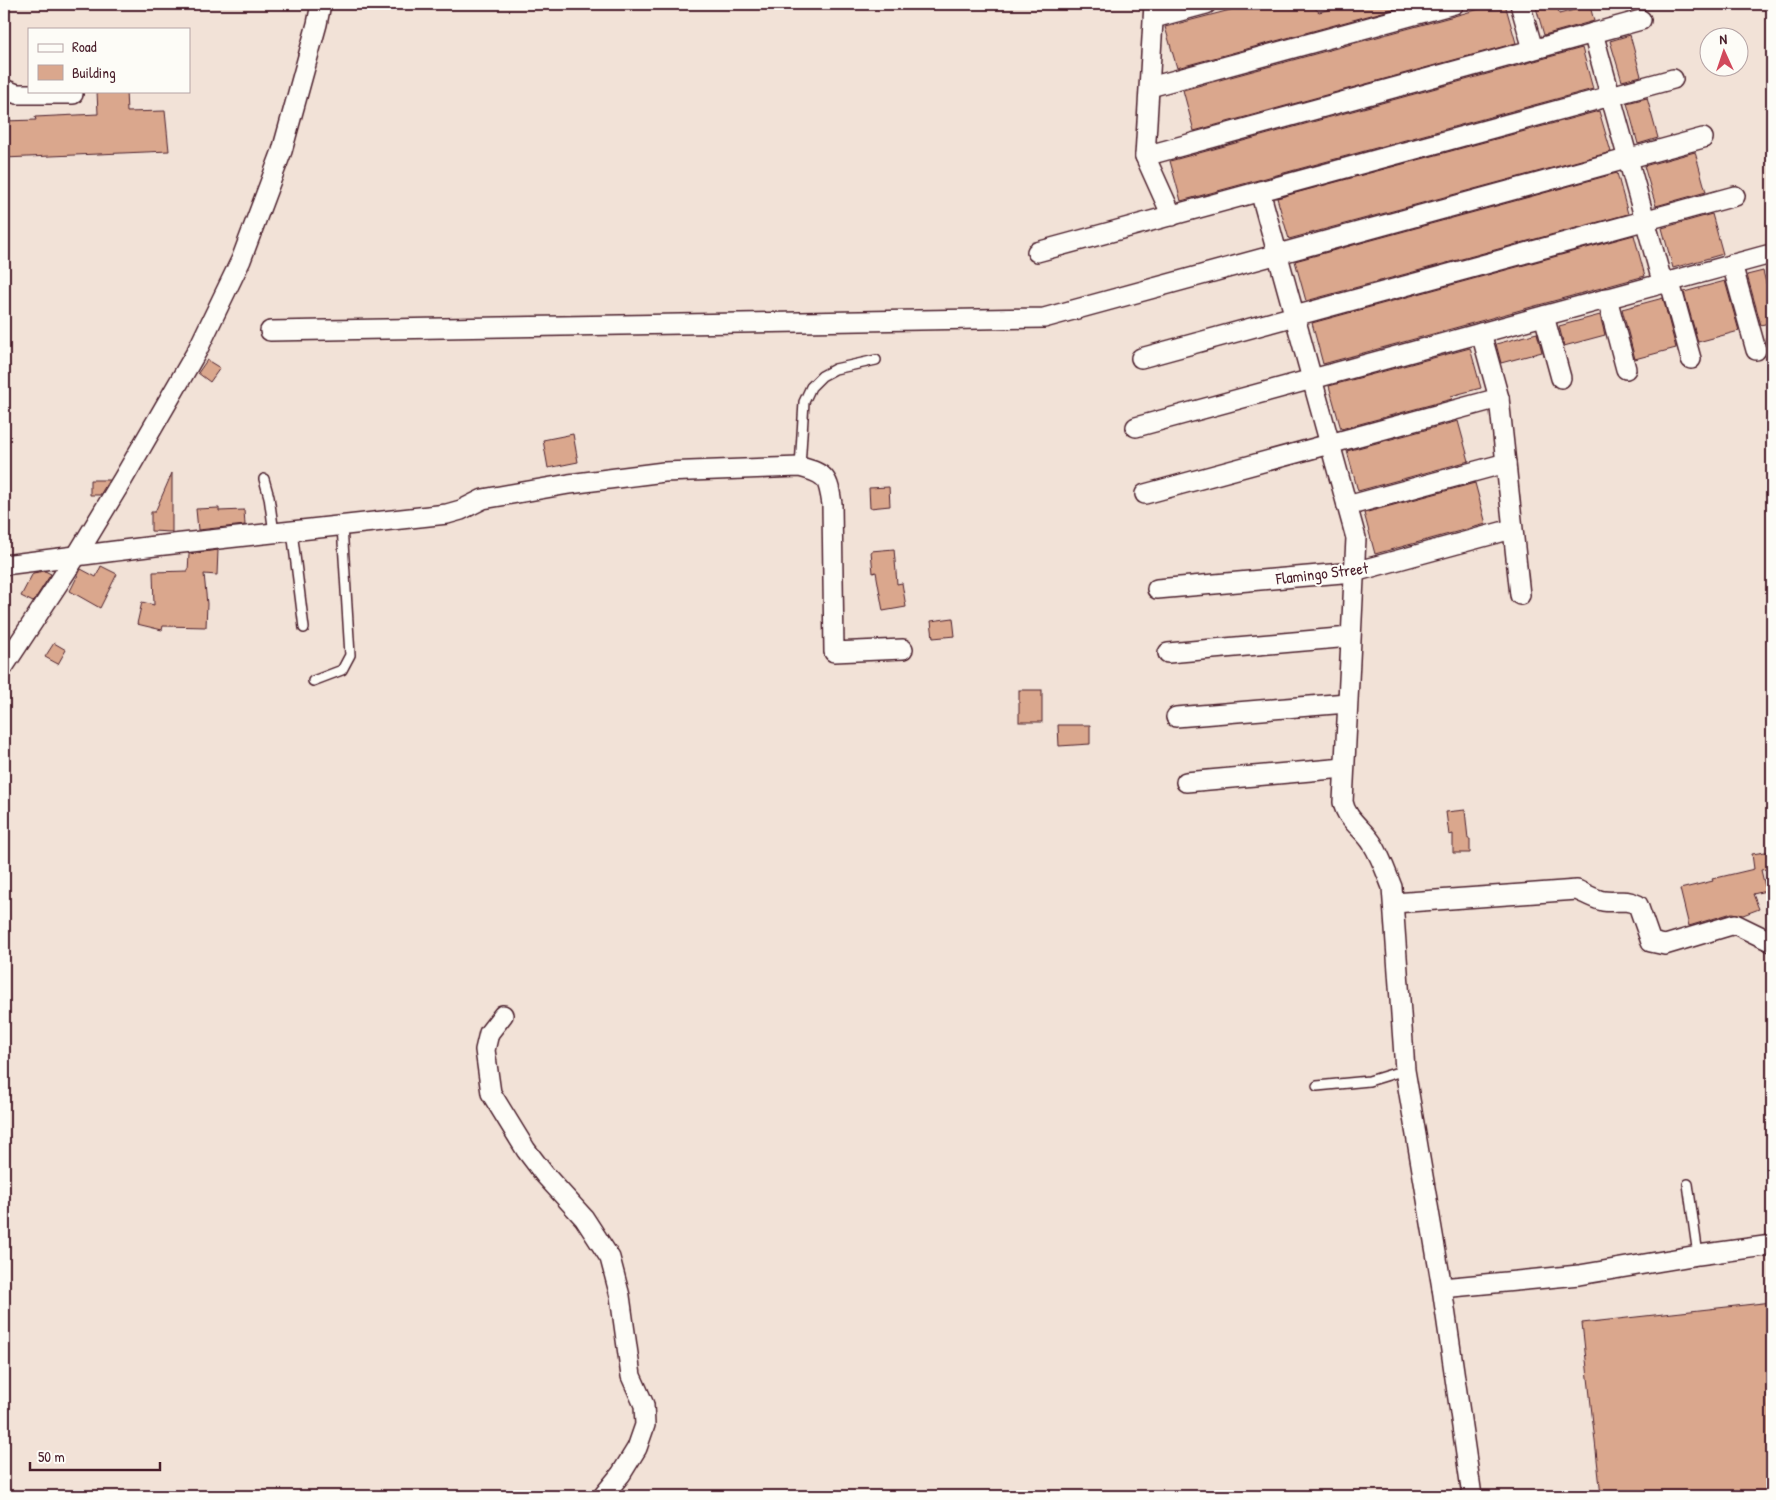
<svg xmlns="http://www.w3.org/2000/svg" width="1776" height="1500" font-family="'Patrick Hand',sans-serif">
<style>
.building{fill:#daa78d;stroke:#4a1f2b}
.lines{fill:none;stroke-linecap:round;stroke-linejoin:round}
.service-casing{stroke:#4a1f2b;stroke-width:12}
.minor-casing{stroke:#4a1f2b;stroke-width:22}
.service{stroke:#fdfcf7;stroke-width:9}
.minor{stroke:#fdfcf7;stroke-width:19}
.labels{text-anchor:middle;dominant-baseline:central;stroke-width:4;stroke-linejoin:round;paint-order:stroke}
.street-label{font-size:16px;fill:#4a1f2b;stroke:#fdfcf7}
</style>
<rect width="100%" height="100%" fill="#f2e2d7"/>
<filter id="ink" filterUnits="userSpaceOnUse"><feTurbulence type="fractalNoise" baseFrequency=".02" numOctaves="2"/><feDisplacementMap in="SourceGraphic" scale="10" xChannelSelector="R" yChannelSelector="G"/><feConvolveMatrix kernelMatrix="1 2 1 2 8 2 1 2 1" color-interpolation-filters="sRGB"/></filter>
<g filter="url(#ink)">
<!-- building -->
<g class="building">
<path d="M1253,4H1310L1319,12L1350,4L1408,5L1177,68L1165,27Z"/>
<path d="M1498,4H1505L1516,43L1194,131L1183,90Z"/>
<path d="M1535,4H1557L1559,14L1590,6L1594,21L1544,35Z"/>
<path d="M1630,35L1641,76L1622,81L1610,41Z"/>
<path d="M1582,48L1593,89L1181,201L1170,161Z"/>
<path d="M97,91H126L127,112L165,111L169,151L4,158V121L36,120L35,117L98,114Z"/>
<path d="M1647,98L1658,138L1638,144L1627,103Z"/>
<path d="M1599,111L1611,152L1289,239L1277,198Z"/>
<path d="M1695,152L1706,192L1656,206L1644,166Z"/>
<path d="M1617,173L1628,214L1306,301L1295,261Z"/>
<path d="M1712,214L1723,254L1673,268L1662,228Z"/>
<path d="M1634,235L1645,276L1323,364L1312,323Z"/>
<path d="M1763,271L1772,306V322L1761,325L1747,275Z"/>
<path d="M1725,281L1739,331L1698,342L1684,292Z"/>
<path d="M1663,298L1676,348L1635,359L1622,309Z"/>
<path d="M1600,315L1605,335L1564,346L1559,326Z"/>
<path d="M1537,333L1542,352L1501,363L1496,344Z"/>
<path d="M1470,348L1481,388L1451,396L1452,399L1341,429L1329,386Z"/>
<path d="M207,360L220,368L210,382L198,373Z"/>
<path d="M1458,421L1469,461L1358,491L1347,451Z"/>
<path d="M573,434L578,462L548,468L543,440Z"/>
<path d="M172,473V532L151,531V512H155Z"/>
<path d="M90,480H109L100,495H90Z"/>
<path d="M1475,483L1486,524L1375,554L1364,513Z"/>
<path d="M889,487L890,506L870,508L869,488Z"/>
<path d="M219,508V511L244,510L245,525L198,530L196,509Z"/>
<path d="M894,549L897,584L902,583L906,607L883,611L876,572L873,573L871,551Z"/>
<path d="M218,550L217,575L204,574L207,604L206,627L163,626L162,630L137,624L142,602L154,605L153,572L188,571L189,554Z"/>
<path d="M101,566L117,574L100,608L70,591L81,569L96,577Z"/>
<path d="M45,571L51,574L33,602L21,596L33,573Z"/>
<path d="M953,618L955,636L933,638L931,621Z"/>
<path d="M54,643L66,650L58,664L45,657Z"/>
<rect x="1019" y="690" width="23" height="32"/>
<path d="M1058,725H1090V744L1059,746Z"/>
<path d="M1465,810L1468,839H1470V853H1453V834L1449,835L1446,812Z"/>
<path d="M1772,851V868L1761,870L1766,891L1753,894L1759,909L1743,915L1732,913L1689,926L1680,889L1713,881L1712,879L1754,869L1752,854Z"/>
<path d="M1772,1302V1496H1601L1582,1323Z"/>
</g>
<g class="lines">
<!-- service casing -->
<g class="service-casing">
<g id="service">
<path d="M800,467L804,402L811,387L822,376L835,369L876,360"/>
<path d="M264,479L269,497L274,533"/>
<path d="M292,531L304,628"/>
<path d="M313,681L342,670L350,655L342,526"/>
<path d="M1317,1086L1369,1081L1405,1070"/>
<path d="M1688,1184L1698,1255"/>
</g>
</g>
<!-- minor casing -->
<g class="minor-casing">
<g id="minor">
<path d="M1154,4L1145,156L1172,216"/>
<path d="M1520,4L1533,49"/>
<path d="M1154,18L1206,4"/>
<path d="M1593,33L1660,274L1672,290L1691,359"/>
<path d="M1150,87L1454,4"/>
<path d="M4,89L17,94H73"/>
<path d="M1145,156L1641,20"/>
<path d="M1260,191L1356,538L1343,802C1346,819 1363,829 1372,843C1381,857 1386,872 1392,887L1405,1070L1442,1288L1472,1496"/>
<path d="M1037,252L1673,79"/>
<path d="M1732,264L1756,350"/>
<path d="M1607,298L1626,369"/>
<path d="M1544,316L1561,378"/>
<path d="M270,331L1044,318L1703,138"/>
<path d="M1481,333L1499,398L1520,595"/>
<path d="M1141,358L1735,196"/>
<path d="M1136,427L1767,255"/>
<path d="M1145,494L1499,398"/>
<path d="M1347,506L1506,463"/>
<path d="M4,565L155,546L447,514L461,510L483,499L569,484L664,472L800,467C827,474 828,478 832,504L834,652L903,649"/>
<path d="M1157,589L1354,572L1512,529"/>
<path d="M1168,653L1350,637"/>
<path d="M4,666L77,555L123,479L197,351L241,260L282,151L317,24L321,4"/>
<path d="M1176,717L1347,703"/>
<path d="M1186,782L1344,768"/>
<path d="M1394,903L1577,890C1586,894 1594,899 1603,901C1618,903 1624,898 1638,905L1651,942L1665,945L1735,924L1772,942"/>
<path d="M503,1015L489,1033L485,1050L491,1093L526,1150L545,1175L584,1218L610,1258L620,1296L631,1376L644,1405L645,1425L637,1448L621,1474L603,1496"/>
<path d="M1442,1288L1579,1275L1698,1255L1772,1245"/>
</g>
</g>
<!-- service -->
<use href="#service" class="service"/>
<!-- minor -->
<use href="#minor" class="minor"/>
</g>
</g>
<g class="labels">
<!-- street labels -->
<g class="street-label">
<text transform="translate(1322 573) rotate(-7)">Flamingo Street</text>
</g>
</g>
<!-- margin -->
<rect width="1776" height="1500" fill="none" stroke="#fdfcf7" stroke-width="20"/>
<rect x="10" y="10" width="1756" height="1480" fill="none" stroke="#4a1f2b" stroke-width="2" filter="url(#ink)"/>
<!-- legend -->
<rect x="28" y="28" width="162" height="65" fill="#fdfcf7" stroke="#b5a4a5"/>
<rect x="38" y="44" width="25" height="8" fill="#fdfcf7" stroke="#b5a4a5"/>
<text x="72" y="52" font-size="15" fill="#4a1f2b">Road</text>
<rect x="38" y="65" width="25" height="15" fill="#daa78d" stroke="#b5a4a5"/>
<text x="72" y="78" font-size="15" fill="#4a1f2b">Building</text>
<!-- north arrow -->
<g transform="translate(1724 52) rotate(357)"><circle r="24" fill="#fdfcf7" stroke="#b5a4a5"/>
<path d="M0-4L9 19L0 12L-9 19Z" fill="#d1495b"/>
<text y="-8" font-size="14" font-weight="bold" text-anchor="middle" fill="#4a1f2b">N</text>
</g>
<!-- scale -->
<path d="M30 1462v8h130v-8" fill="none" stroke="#4a1f2b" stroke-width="2.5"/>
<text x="38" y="1462" font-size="15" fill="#4a1f2b" stroke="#fdfcf7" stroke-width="4" paint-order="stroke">50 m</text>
</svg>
